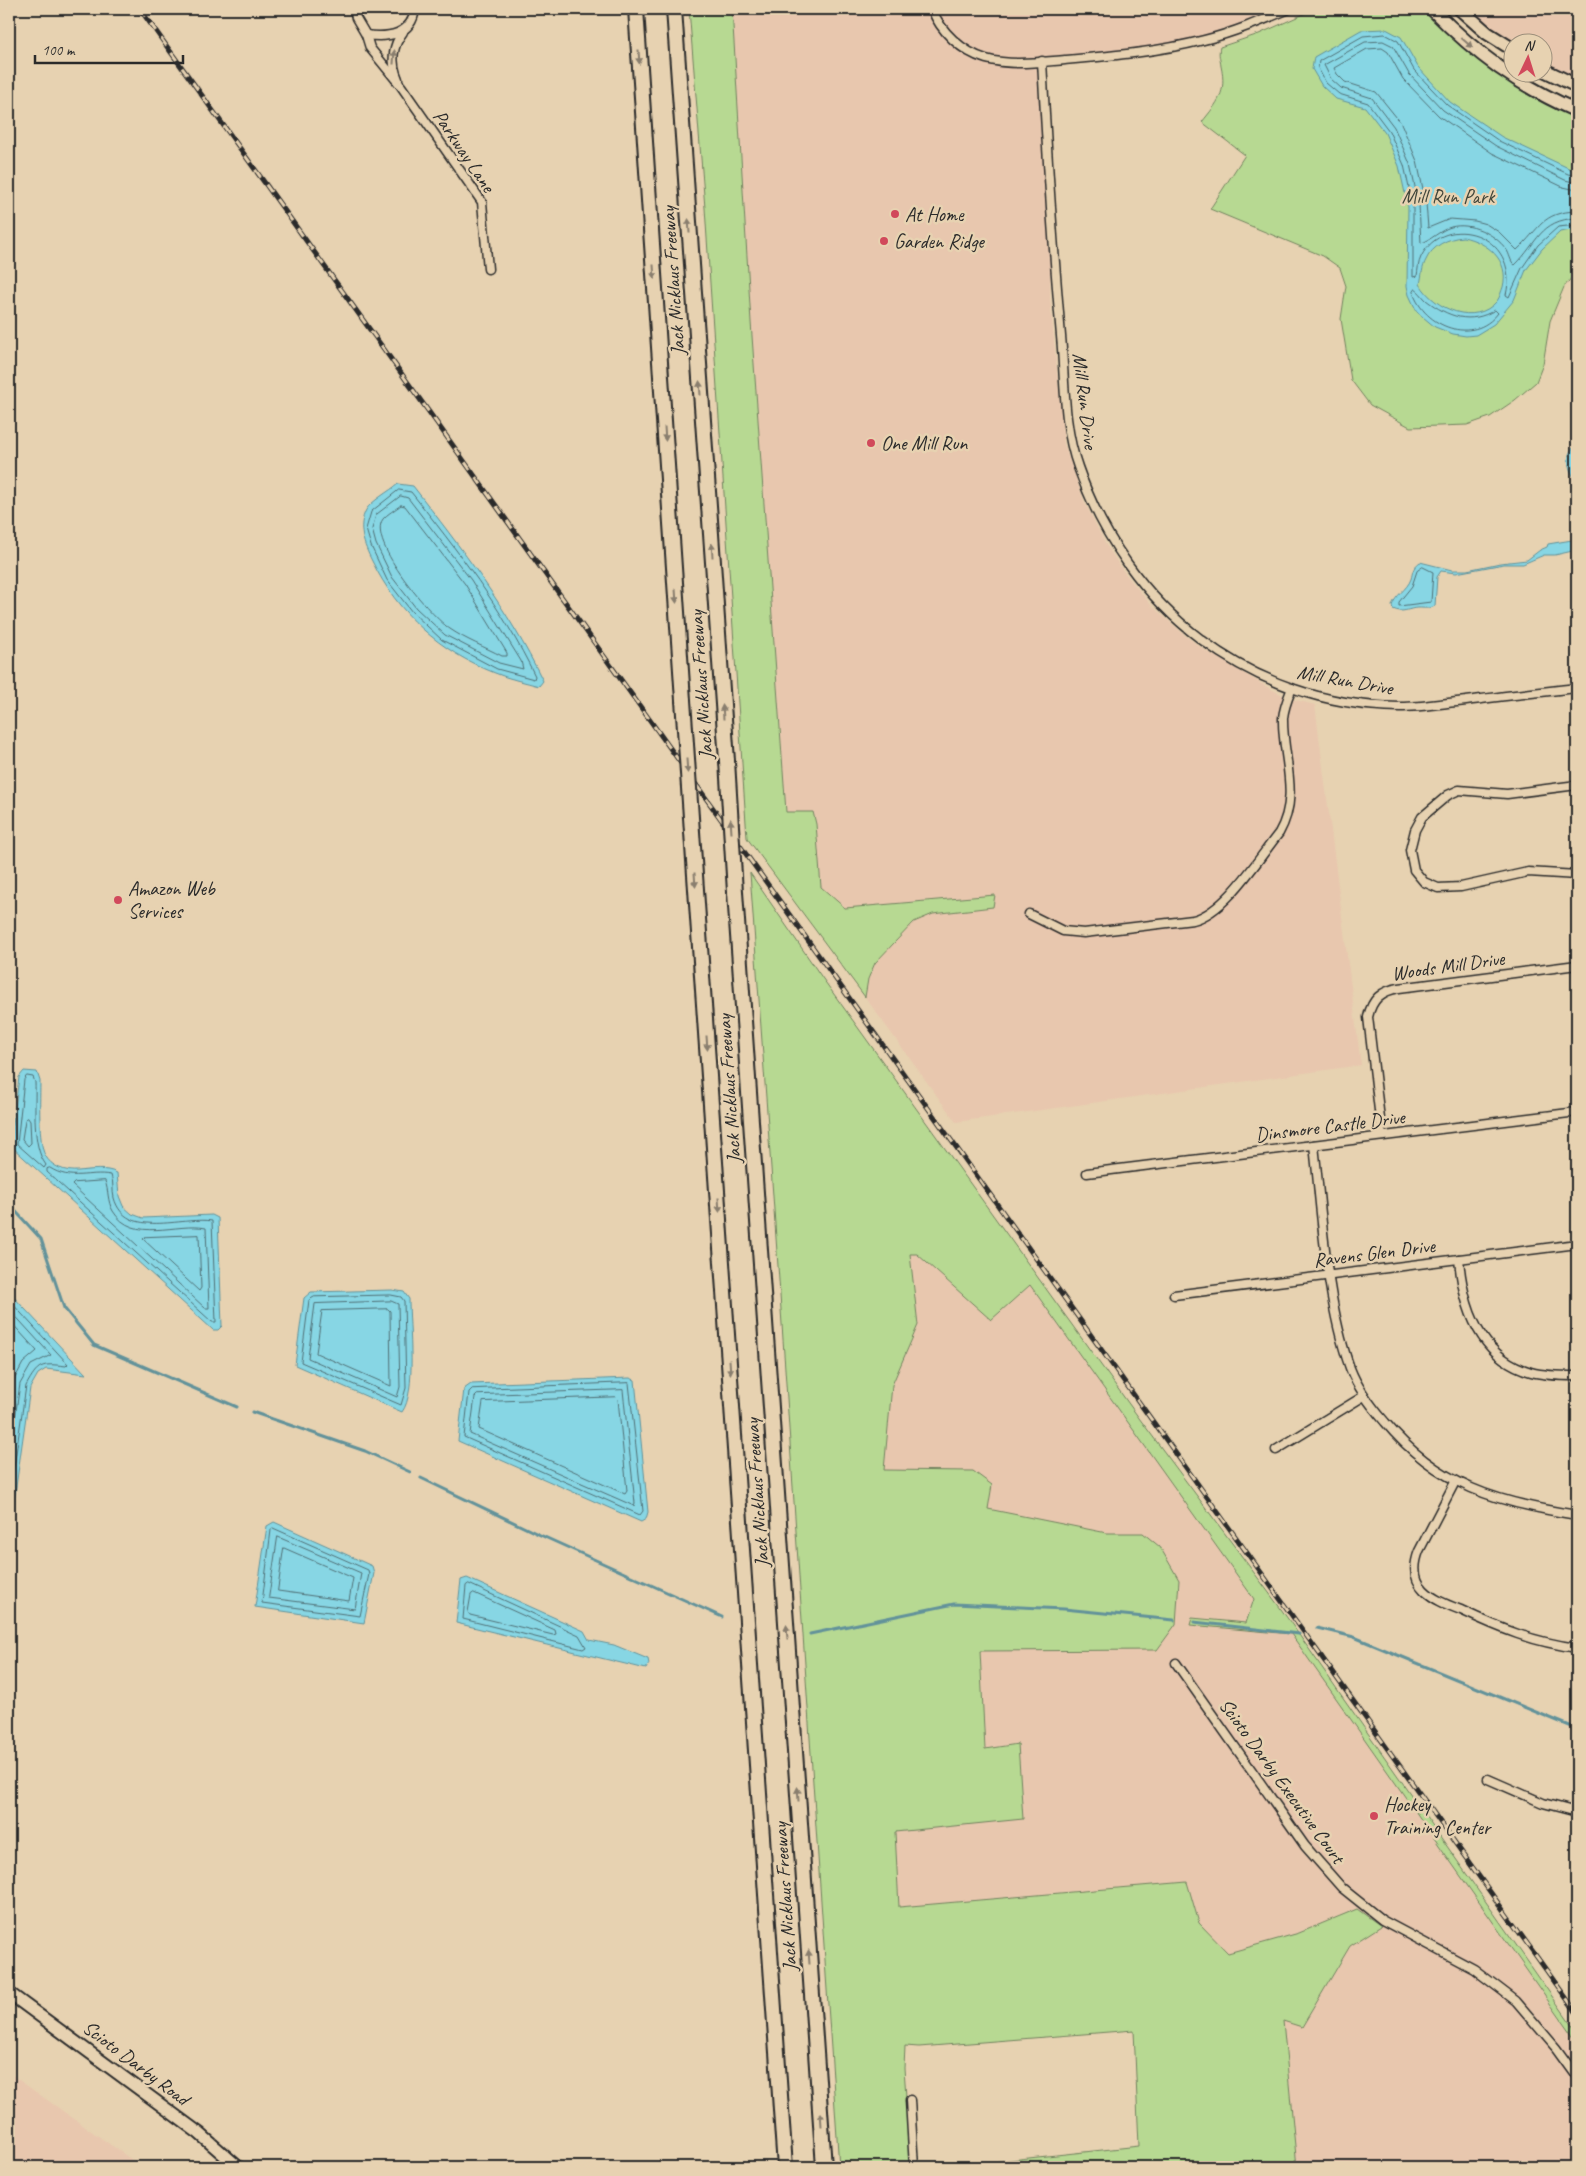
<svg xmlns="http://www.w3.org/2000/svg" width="1586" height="2176" font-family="Caveat,sans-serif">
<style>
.built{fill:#e8c7ae}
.green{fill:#b7d992;stroke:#71825e}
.water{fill:#87d6e4;stroke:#62929a;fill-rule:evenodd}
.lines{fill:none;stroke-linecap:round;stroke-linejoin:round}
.shore{stroke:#506f75;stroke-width:1}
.stream{stroke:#62929a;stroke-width:3}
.street-casing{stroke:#2b2b2b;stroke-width:11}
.secondary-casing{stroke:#2b2b2b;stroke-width:15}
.primary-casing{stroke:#2b2b2b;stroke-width:16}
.highway-casing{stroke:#2b2b2b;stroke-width:18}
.street{stroke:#e7d2b1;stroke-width:8}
.secondary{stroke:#e7d2b1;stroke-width:11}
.primary{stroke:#e7d2b1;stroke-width:12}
.highway{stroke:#e7d2b1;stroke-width:14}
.rail-casing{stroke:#2b2b2b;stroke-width:5}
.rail{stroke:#e7d2b1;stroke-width:3;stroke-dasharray:9;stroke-linecap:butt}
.highway-bridge-casing{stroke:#2b2b2b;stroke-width:18;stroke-linecap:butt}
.highway-bridge{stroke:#e7d2b1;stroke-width:14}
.oneway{fill:#897e6e}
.poi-dot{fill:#d1495b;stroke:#e7d2b1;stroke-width:2}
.labels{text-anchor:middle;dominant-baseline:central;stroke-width:5;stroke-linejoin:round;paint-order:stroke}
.street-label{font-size:20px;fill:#2b2b2b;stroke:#e7d2b1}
.park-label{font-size:20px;fill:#40453a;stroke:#e7d2b1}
.poi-label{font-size:20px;fill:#2b2b2b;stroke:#e7d2b1;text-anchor:start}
</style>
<rect width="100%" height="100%" fill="#e7d2b1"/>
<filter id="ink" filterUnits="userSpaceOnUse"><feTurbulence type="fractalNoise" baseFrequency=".02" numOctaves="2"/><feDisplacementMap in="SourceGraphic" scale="10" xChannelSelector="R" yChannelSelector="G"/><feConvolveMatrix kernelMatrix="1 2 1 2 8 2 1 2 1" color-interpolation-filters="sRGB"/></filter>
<g filter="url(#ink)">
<!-- built -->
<g class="built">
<path d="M732,9H1289L1206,40L1042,62L1051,212L1050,298L1064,444L1084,501L1106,545L1124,572L1151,605L1187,637L1206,651L1269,688L1288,698L1315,705L1361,1065L956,1122L865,997L868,979L875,963L914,922L933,914L993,907L995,895L845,908L821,887L816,824L813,812H786L751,322Z"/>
<path d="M1460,9H1577V86L1544,70V42H1514Z"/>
<path d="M909,1254H916L1030,1285L1254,1599L1246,1623L1192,1618L1190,1625L1291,1634L1577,2042V2167H1297L1283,2021L1302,2026L1350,1946L1380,1926L1357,1909L1299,1933L1228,1953L1199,1923L1187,1882L899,1907L895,1831L1017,1744L985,1749L980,1650H1157L1165,1638L1143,1533H1107L988,1509L884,1470L892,1385L918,1325Z"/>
<path d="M9,2073L142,2167H9Z"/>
</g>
<!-- green -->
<g class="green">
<path d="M689,9H732L751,322L786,812H813L816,824L821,887L845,908L995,895L993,907L933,914L914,922L875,963L868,979L865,997L747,838L705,208Z"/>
<path d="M1315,9H1425C1465,58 1521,89 1577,117V271L1564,287L1550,321L1543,364L1536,382L1515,400L1490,417L1467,425L1410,427L1370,405L1351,380L1341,319L1346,286L1340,268L1323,256L1210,209L1245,155L1202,122C1218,102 1227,93 1221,66C1220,58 1218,55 1220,47L1259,34Z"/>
<path d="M750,873L823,979L1139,1418L1281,1609L1577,2032V2042L1291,1634L1190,1625L1192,1618L1246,1623L1254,1599L1030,1285L991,1320L917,1254H910L918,1325L892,1385L884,1470L973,1471L992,1485L988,1509L1107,1533H1143L1160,1547L1179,1580L1176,1624L1157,1650L980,1651L985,1749L1018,1744L1023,1819L895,1832L899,1907L1187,1882L1199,1923L1228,1953L1299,1933L1357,1909L1381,1926L1350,1946L1302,2027L1283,2021L1297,2167H946L1139,2146L1134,2030L919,2047L905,2046L904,2068L911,2167H839L779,1280Z"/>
</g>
<!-- water -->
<g class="water">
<path d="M1386,29L1401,37L1418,67L1450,102L1502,137L1577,172V229L1560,232L1542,249L1526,270L1514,300L1494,324L1476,335L1466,336L1453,334L1435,327L1417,312L1409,295L1407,286L1408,207L1399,166L1385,133L1365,107L1336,99L1322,86L1312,69L1314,57L1361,30ZM1463,237C1487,242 1510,260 1503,287C1501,292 1500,297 1497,301C1475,327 1434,309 1420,284C1422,276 1422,267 1426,260C1432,246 1448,238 1463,237Z"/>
<path d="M1577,445V481C1568,471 1563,453 1577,445Z"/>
<path d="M398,484L413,486C462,549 508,609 543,681L539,686C525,682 509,679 495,673C439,651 398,614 372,561C364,545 357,527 366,510C370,502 391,490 398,484Z"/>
<path d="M1577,516V550L1555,555H1544L1523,564H1504L1456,573L1441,571L1437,577L1435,606C1429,609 1425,608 1418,608C1409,608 1403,614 1393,609L1392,606C1395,595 1407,590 1411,579C1413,572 1412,568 1420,562L1452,570H1467L1500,563L1527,560L1540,550L1547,547L1548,544L1572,540L1576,534Z"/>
<path d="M24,1071L37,1072L40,1081C40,1097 38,1143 45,1155C51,1167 66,1172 78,1171C91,1170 106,1167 117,1173L119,1196L123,1206L132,1214L143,1218L212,1215L218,1218L222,1326L218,1330H213L12,1147L11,1140L19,1077Z"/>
<path d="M392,1290L404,1292L409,1299C409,1327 417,1392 402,1412L295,1365L304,1298L311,1292Z"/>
<path d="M9,1292L86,1374L46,1369L38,1374L30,1388L9,1536Z"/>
<path d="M630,1378L635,1380L648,1512L646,1519L641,1522L458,1441L464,1389L471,1384Z"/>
<path d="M274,1522L372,1566L374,1573L364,1623L255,1607L267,1526Z"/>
<path d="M467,1578L584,1631L589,1640L614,1645L648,1659L649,1664L646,1669L456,1623L461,1580Z"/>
</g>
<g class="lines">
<!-- shore -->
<g class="shore">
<path d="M1577,176L1568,174L1499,141L1447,105L1414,70L1398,41L1385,34L1363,36L1319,61L1318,68L1326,83L1339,94L1368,103L1389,131L1404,165L1413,206V277L1417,276C1418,270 1418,263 1421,257C1444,210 1521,234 1506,295L1509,297L1522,268L1538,245L1558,227L1577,225"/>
<path d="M1577,183L1565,180L1496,146L1443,110L1409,74L1393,46L1383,41L1365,42L1324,65L1331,79L1341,88L1372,98L1394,127L1410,164L1419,205L1421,243C1430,241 1440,230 1451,227C1470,222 1494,233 1506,249C1510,254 1510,262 1515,265C1538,243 1539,220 1577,218"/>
<path d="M1577,190L1563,187L1492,153L1439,116L1403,79L1388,52L1382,48L1367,49L1334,68L1337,74L1345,82L1376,92L1401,123L1417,161L1426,203L1428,228L1450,219L1475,221L1486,224L1499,232L1517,250C1540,229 1541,212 1577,211"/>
<path d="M1415,289C1419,291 1422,296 1426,300C1448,317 1470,325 1495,310L1498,313C1473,346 1424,327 1413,292Z"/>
<path d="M399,490L411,492C457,550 503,609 535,676L534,679L497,669L442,640L412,612L387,580L371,546L366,529L371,512Z"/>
<path d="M401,496L408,498L471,580L521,661L523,669L499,663L445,635L416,608L392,577L376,544L372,529L376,515Z"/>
<path d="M401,505L405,506L465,584L507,653V656H502C485,647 466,640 450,629C432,617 366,542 383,519C387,514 396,509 401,505Z"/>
<path d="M1423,567L1433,572L1431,602L1399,606V602L1412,586L1417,571Z"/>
<path d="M27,1076L33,1077L35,1082C36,1106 31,1145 46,1165L44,1168L17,1144L24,1080Z"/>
<path d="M28,1118L30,1121L31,1143L28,1146L22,1139L25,1120Z"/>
<path d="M50,1168C72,1182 88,1171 111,1175C114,1182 112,1191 114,1198C126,1240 182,1216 212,1221L216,1322H212L47,1172V1169Z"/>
<path d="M105,1181C109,1191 107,1201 113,1211C133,1244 177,1222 206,1228L209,1308H205L72,1185L74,1183Z"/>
<path d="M199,1235L201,1288L199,1291L143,1239L145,1237Z"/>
<path d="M391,1295L401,1297L404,1301L406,1388L401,1405L301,1362L309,1300L314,1297Z"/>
<path d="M9,1300L68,1364L66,1366C41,1363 38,1364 26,1386L9,1501"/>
<path d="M391,1301L398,1304L400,1387L397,1397L308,1358L315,1304Z"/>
<path d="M9,1309L51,1355L31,1365L20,1384L9,1458"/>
<path d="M388,1309L390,1311L391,1386L316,1353L322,1311Z"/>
<path d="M9,1320L37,1351L23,1363L14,1380L9,1406"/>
<path d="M629,1383L643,1511L640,1515L464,1437L469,1392L472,1389Z"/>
<path d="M623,1390L635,1503L634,1506L470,1434L475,1397L477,1395Z"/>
<path d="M616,1397L618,1399L627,1491L625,1494L479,1429L483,1402Z"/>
<path d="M273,1528L368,1570L369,1574L360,1616L262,1603L271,1530Z"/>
<path d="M278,1537L361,1573L355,1609L269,1598Z"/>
<path d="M284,1548L353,1578L349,1601L278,1591Z"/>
<path d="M469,1584L579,1635L586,1647L583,1649L463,1619L466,1586Z"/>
<path d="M474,1593L555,1630L556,1634L553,1635L470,1615L468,1612L471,1595Z"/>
</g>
<!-- stream -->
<g class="stream">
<path d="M9,1204L41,1239L64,1308L94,1345L237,1407"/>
<path d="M252,1412L365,1451L410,1472"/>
<path d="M421,1478L538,1534L722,1617"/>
<path d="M1194,1622L1299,1634"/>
<path d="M1317,1628L1354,1637L1577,1729"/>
<path d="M810,1634L954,1604L1064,1609L1174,1620"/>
</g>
<!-- street casing -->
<g class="street-casing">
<g id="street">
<path d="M354,9L356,18L366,35C388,38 412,35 415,9"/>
<path d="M932,9C940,31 962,52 986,59C1011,66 1039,62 1065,60C1111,56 1158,52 1204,40C1233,33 1261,21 1289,9"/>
<path d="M366,35L370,48L401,86L482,202L488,269"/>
<path d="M1042,61C1047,153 1053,245 1061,336C1065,379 1063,426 1078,467C1127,608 1249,705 1400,707C1422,707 1444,703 1466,701C1503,696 1540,692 1577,688"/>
<path d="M398,79C391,63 392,46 403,32"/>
<path d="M1576,688L1577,698"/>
<path d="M1577,785L1507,794L1459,790L1448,795L1422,817L1415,830L1410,850L1414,870L1424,882L1438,888L1461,887L1528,872L1577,875"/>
<path d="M1029,914L1063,931L1084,933L1193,920C1226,912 1258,859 1279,833C1301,794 1282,758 1283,718C1284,707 1288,698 1292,688"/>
<path d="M1382,1136L1368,1017C1372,999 1381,991 1399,988L1577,965"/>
<path d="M1314,1145C1322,1216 1326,1301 1350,1368C1358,1389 1371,1406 1385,1422C1438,1486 1498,1503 1577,1515"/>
<path d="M1087,1173L1577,1112"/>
<path d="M1459,1259C1463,1306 1479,1357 1531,1372C1546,1376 1562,1376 1577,1376"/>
<path d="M1174,1295L1577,1244"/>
<path d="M1276,1450L1364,1396"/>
<path d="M1455,1482L1419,1551C1414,1564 1413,1579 1424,1590C1434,1600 1448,1605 1461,1610C1501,1629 1533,1642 1577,1648"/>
<path d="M1176,1663L1305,1846L1342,1888L1382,1920L1474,1969L1516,2001L1556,2048L1577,2077"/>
<path d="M1488,1779L1543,1803L1577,1812"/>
<path d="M910,2100L914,2167"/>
</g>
</g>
<!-- secondary casing -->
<g class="secondary-casing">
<path id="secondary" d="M9,1993L199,2133L238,2167"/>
</g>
<!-- primary casing -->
<g class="primary-casing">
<g id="primary">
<path d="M1432,9C1477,55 1518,85 1577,111"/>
<path d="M1460,9L1487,33L1514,50"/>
<path d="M1544,70L1577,86"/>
</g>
</g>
<!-- highway casing -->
<g class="highway-casing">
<g id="highway">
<path d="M636,9L683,700"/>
<path d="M674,9L727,761"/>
<path d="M692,832L785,2167"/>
<path d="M735,892L824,2167"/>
</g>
</g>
<!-- street -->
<use href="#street" class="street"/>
<!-- secondary -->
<use href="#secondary" class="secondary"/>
<!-- primary -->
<use href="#primary" class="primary"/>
<!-- highway -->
<use href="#highway" class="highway"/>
<!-- rail casing -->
<g class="rail-casing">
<path id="rail" d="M140,9L1577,2013"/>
</g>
<!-- rail -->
<use href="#rail" class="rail"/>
<!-- highway-bridge casing -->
<g class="highway-bridge-casing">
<g id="highway-bridge">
<path d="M683,700L692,832"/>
<path d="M727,761L735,892"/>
</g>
</g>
<!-- highway-bridge -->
<use href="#highway-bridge" class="highway-bridge"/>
</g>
<!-- one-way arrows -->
<defs><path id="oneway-solid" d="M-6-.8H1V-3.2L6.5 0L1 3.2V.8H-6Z" transform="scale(1.25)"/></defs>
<g class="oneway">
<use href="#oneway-solid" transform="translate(1467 43) rotate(41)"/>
<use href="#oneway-solid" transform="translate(394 57) rotate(-86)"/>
<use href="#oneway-solid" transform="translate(639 57) rotate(86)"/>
<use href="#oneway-solid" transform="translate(689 226) rotate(-94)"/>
<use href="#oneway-solid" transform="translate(654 272) rotate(86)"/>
<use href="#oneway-solid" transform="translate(700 388) rotate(-94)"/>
<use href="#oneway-solid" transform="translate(665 434) rotate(86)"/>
<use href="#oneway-solid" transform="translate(712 550) rotate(-94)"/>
<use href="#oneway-solid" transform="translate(676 596) rotate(86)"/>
<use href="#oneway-solid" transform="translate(723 712) rotate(-94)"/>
<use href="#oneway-solid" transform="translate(687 766) rotate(86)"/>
<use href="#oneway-solid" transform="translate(731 826) rotate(-94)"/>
<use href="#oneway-solid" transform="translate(695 880) rotate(86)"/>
<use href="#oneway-solid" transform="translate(707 1043) rotate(86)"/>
<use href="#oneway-solid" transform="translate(719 1205) rotate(86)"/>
<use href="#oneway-solid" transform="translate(730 1367) rotate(86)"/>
<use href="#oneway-solid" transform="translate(787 1632) rotate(-94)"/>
<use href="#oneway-solid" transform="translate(798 1794) rotate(-94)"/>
<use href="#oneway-solid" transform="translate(809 1957) rotate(-94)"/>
<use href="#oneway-solid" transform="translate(821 2119) rotate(-94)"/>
</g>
</g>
<!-- markers -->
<g class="poi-dot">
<circle cx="895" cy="214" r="5"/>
<circle cx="884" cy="241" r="5"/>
<circle cx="871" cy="443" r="5"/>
<circle cx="118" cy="900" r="5"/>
<circle cx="1374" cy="1816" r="5"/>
</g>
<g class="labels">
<!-- street labels -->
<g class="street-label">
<text transform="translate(464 151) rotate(56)">Parkway Lane</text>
<text transform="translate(673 281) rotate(-94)">Jack Nicklaus Freeway</text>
<text transform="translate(1085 401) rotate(83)">Mill Run Drive</text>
<text transform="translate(1345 680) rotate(10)">Mill Run Drive</text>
<text transform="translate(701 685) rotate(-94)">Jack Nicklaus Freeway</text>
<text transform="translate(1448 966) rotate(-8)">Woods Mill Drive</text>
<text transform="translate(729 1089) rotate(-94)">Jack Nicklaus Freeway</text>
<text transform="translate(1330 1126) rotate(-7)">Dinsmore Castle Drive</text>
<text transform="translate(1374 1253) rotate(-7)">Ravens Glen Drive</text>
<text transform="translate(757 1493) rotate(-94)">Jack Nicklaus Freeway</text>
<text transform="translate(1282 1781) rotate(54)">Scioto Darby Executive Court</text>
<text transform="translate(785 1897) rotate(-94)">Jack Nicklaus Freeway</text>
<text transform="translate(136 2063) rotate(37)">Scioto Darby Road</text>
</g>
<!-- park labels -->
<g class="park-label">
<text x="1448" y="196">Mill Run Park</text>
</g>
<!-- poi labels -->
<g class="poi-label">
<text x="905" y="214">At Home</text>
<text x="894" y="241">Garden Ridge</text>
<text x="881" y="443">One Mill Run</text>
<text x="128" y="888">Amazon Web<tspan x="128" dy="23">Services</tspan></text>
<text x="1384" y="1804">Hockey<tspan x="1384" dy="23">Training Center</tspan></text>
</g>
</g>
<!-- margin -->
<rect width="1586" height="2176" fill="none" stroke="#e7d2b1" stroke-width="30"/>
<rect x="15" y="15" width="1556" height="2146" fill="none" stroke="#2b2b2b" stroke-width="2" filter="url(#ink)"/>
<!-- north arrow -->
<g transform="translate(1528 58) rotate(4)"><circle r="24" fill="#e7d2b1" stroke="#9c8f7b"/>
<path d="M0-4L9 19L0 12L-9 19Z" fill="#d1495b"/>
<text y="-8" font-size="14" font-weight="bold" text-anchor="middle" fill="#2b2b2b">N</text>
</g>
<!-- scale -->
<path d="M35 55v8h148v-8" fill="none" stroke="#2b2b2b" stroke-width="2.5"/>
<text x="42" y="55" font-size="15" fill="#2b2b2b" stroke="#e7d2b1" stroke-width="4" paint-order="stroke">100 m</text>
</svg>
